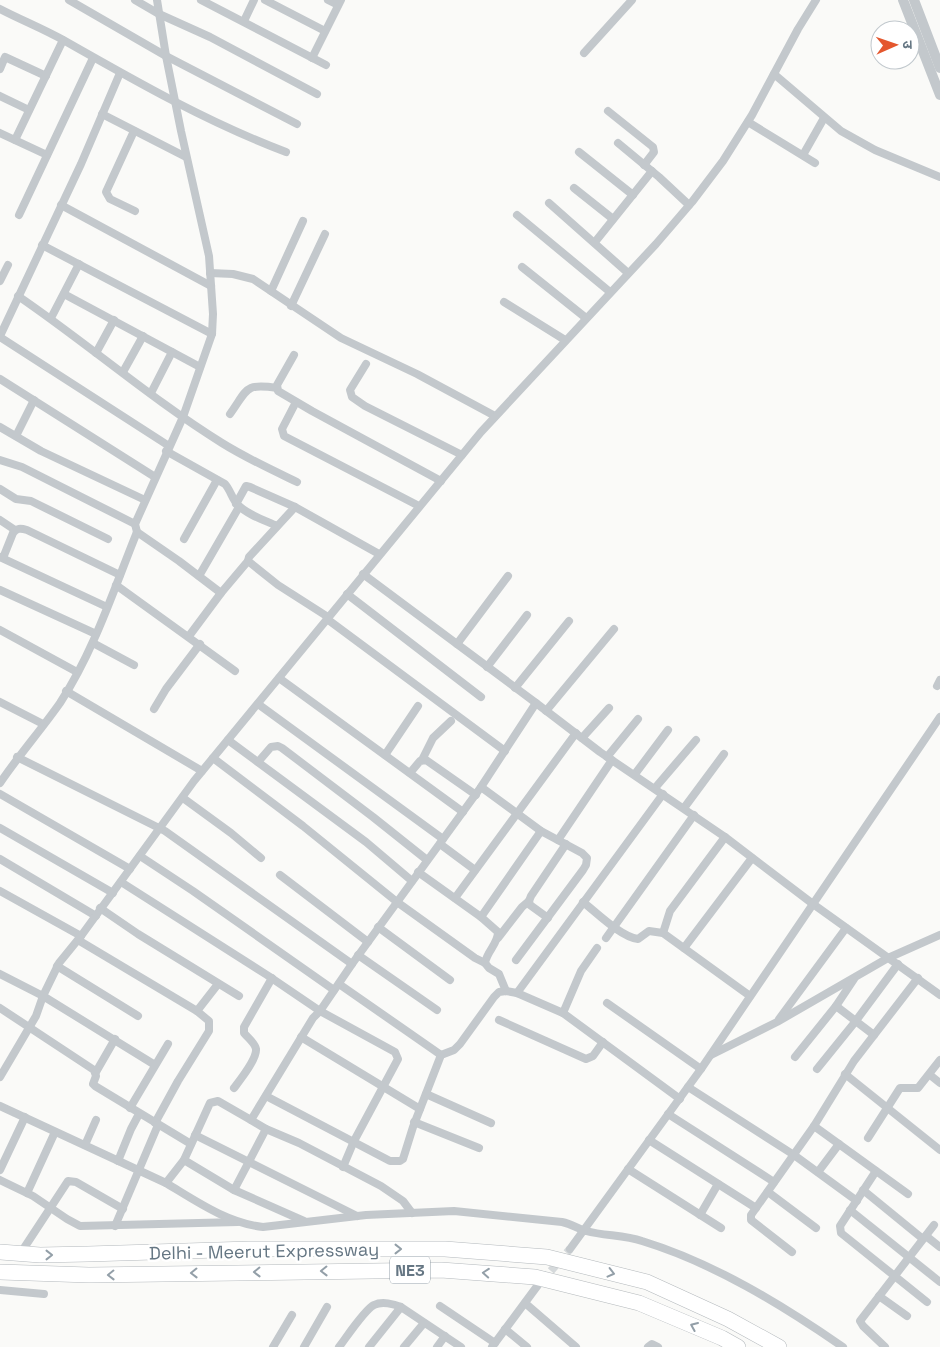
<svg xmlns="http://www.w3.org/2000/svg" width="940" height="1347" font-family="'Space Grotesk','Noto Sans Devanagari',sans-serif">
<style>
.lines{fill:none;stroke-linecap:round;stroke-linejoin:round}
.minor-tunnel{stroke:#d5d9db;stroke-width:8;stroke-dasharray:8 4;stroke-linecap:butt}
.motorway-casing{stroke:#b4b9bd;stroke-width:16}
.minor{stroke:#c3c8cc;stroke-width:8}
.tertiary{stroke:#c3c8cc;stroke-width:10}
.motorway{stroke:#fff;stroke-width:15}
.oneway{stroke:#939fa8}
.labels{text-anchor:middle;dominant-baseline:central;stroke-width:5;stroke-linejoin:round;paint-order:stroke}
.shield{fill:#fff;stroke:#939fa8;stroke-width:1}
.shield-label{font-size:16px;font-weight:bold;fill:#657683}
.street-label{font-size:18px;fill:#657683;stroke:#fff}
</style>
<rect width="100%" height="100%" fill="#fafaf8"/>
<g class="lines">
<!-- minor-tunnel -->
<path class="minor-tunnel" d="M543,1280L570,1249"/>
<!-- motorway casing -->
<g class="motorway-casing">
<g id="motorway">
<path d="M0,1252L40,1255L88,1254L250,1249H445L547,1257L647,1282L728,1319L779,1347"/>
<path d="M0,1272L89,1275L441,1270L535,1277L639,1303L722,1338L738,1347"/>
</g>
</g>
<!-- minor -->
<g class="minor">
<path d="M69,0L166,56L297,124"/>
<path d="M135,0L159,14L210,37L317,94"/>
<path d="M201,0L326,65"/>
<path d="M265,0L325,31"/>
<path d="M328,0L338,5"/>
<path d="M0,9C21,20 44,29 65,41C137,82 209,123 286,152"/>
<path d="M244,21L254,0"/>
<path d="M584,53L632,0"/>
<path d="M312,58L341,0"/>
<path d="M0,69L5,57L46,76"/>
<path d="M774,74L841,131L875,150L940,177"/>
<path d="M0,96L29,110"/>
<path d="M608,111L653,147L654,152L644,165"/>
<path d="M102,114L186,157"/>
<path d="M748,122L815,163"/>
<path d="M134,131L106,192L110,199L135,211"/>
<path d="M0,133L47,155"/>
<path d="M15,140L63,40"/>
<path d="M618,143L659,177L689,205"/>
<path d="M579,152L633,195"/>
<path d="M803,155L824,118"/>
<path d="M574,188L613,219"/>
<path d="M549,203L628,273"/>
<path d="M61,205L211,286"/>
<path d="M19,215L93,58"/>
<path d="M517,215L610,292"/>
<path d="M595,242L652,171"/>
<path d="M42,245L212,334"/>
<path d="M522,267L586,318"/>
<path d="M210,273L233,274L253,279L341,338L417,374L495,416"/>
<path d="M0,281L8,265"/>
<path d="M271,291L303,221"/>
<path d="M64,294L200,367"/>
<path d="M18,296C87,343 151,399 222,443C246,458 272,470 297,482"/>
<path d="M504,302L565,340"/>
<path d="M291,306L325,234"/>
<path d="M51,318L79,264"/>
<path d="M0,336L81,164L120,73"/>
<path d="M0,337L169,446"/>
<path d="M96,353L114,320"/>
<path d="M294,355L277,385L278,391L312,411L441,481"/>
<path d="M366,364L350,390L352,397L365,406L462,455"/>
<path d="M123,372L143,336"/>
<path d="M0,379L155,477"/>
<path d="M151,393L172,352"/>
<path d="M296,402L282,429L284,436L419,506"/>
<path d="M230,414C248,389 244,383 277,388"/>
<path d="M0,427L41,451L145,500"/>
<path d="M16,436L34,400"/>
<path d="M166,451L225,484C231,491 232,499 238,505C248,515 264,520 277,526"/>
<path d="M0,460L22,467L135,524"/>
<path d="M0,489L16,499L31,501L108,539"/>
<path d="M236,504L246,486L250,487L295,507L379,554"/>
<path d="M295,507L249,557L248,561L278,585L328,617"/>
<path d="M0,520L15,530"/>
<path d="M137,532L179,561L221,593"/>
<path d="M184,539L217,480"/>
<path d="M0,557L107,607"/>
<path d="M3,558L13,533C17,528 20,528 27,530L120,575"/>
<path d="M363,574L536,703"/>
<path d="M199,576L239,507"/>
<path d="M116,585L235,671"/>
<path d="M0,590L96,634"/>
<path d="M347,594L481,697"/>
<path d="M327,619L505,751"/>
<path d="M0,630L77,672"/>
<path d="M189,636L221,593L248,561"/>
<path d="M93,643L134,665"/>
<path d="M457,644L508,576"/>
<path d="M487,667L527,615"/>
<path d="M279,678L463,812"/>
<path d="M937,686L940,680"/>
<path d="M515,688L569,621"/>
<path d="M66,691L202,771"/>
<path d="M0,702L43,724"/>
<path d="M258,704L443,839"/>
<path d="M154,709L166,689L200,644"/>
<path d="M546,711L614,629"/>
<path d="M582,738L609,708"/>
<path d="M228,740L366,842L412,881"/>
<path d="M385,755L418,706"/>
<path d="M17,757L165,831L352,964"/>
<path d="M607,757L638,719"/>
<path d="M213,758L303,826L397,902L475,958L485,963"/>
<path d="M422,760L433,738L451,721"/>
<path d="M258,762L271,747L278,746L282,748L373,817L427,860"/>
<path d="M410,773L420,761L426,760L476,795"/>
<path d="M635,774L668,730"/>
<path d="M0,783C19,755 41,730 60,703C94,651 114,589 137,532L135,524L183,417L212,334L213,314L209,256L181,131L166,56L157,0"/>
<path d="M481,787L541,831L582,853L587,858L586,865L583,870L516,960"/>
<path d="M655,788L696,740"/>
<path d="M0,794L130,869"/>
<path d="M183,798L231,833L261,858"/>
<path d="M684,808L724,754"/>
<path d="M0,828L113,893"/>
<path d="M558,840L612,760"/>
<path d="M440,844L475,870"/>
<path d="M140,856L193,891L334,990"/>
<path d="M0,859L96,916"/>
<path d="M418,872L481,917L498,932C498,944 487,951 485,963L489,968L499,974L506,991"/>
<path d="M280,875L368,942"/>
<path d="M121,882L267,975L320,1011L395,1052L398,1059L354,1141L343,1167"/>
<path d="M0,891L81,936"/>
<path d="M455,898L576,733"/>
<path d="M583,902C597,913 621,937 638,939L649,931L663,933L750,996"/>
<path d="M100,908L138,934L239,996"/>
<path d="M481,917L541,831"/>
<path d="M548,918L530,905L529,901L531,896L566,844"/>
<path d="M378,927L450,980"/>
<path d="M663,933L670,911L725,837"/>
<path d="M498,938L522,907L529,901"/>
<path d="M606,938L694,815"/>
<path d="M78,940L197,1011L209,1021V1031L178,1081L155,1123"/>
<path d="M684,948L752,858"/>
<path d="M358,955L437,1010"/>
<path d="M57,966L138,1016"/>
<path d="M0,974L43,996L155,1065"/>
<path d="M517,993L663,794"/>
<path d="M607,1003L701,1069"/>
<path d="M836,1006L874,1035"/>
<path d="M0,1008L94,1070L96,1076L93,1084L95,1086L191,1144"/>
<path d="M197,1011L218,984"/>
<path d="M563,1013L581,971L597,948"/>
<path d="M779,1019L846,928"/>
<path d="M499,1020L586,1059L593,1056L603,1042"/>
<path d="M301,1037L420,1109"/>
<path d="M441,1055L454,1050L460,1044L494,997L499,992L506,991L517,993L563,1013L680,1099"/>
<path d="M711,1055L777,1022L888,958L940,935"/>
<path d="M795,1057L836,1006L854,979"/>
<path d="M817,1069L855,1022L898,964"/>
<path d="M96,1072L115,1039"/>
<path d="M845,1074L940,1150"/>
<path d="M930,1075L940,1083"/>
<path d="M0,1077L36,1016L43,996L59,963L81,936L194,781L481,432L656,244L692,202L723,161L752,115L798,29L816,0"/>
<path d="M688,1087L794,1155L857,1201"/>
<path d="M234,1088C240,1080 257,1059 256,1049C255,1043 248,1038 244,1033V1027L272,978"/>
<path d="M426,1094L491,1123"/>
<path d="M266,1096L390,1161H400L403,1159L413,1127L441,1055L339,984"/>
<path d="M0,1106L166,1183L184,1160L210,1103L218,1101L251,1120L313,1018L320,1011L352,964L481,787L536,703L600,752L725,837L813,904L940,995"/>
<path d="M130,1108L168,1044"/>
<path d="M668,1114L774,1182"/>
<path d="M251,1120L266,1129L299,1143L381,1186L403,1201L412,1213"/>
<path d="M414,1122L479,1148"/>
<path d="M814,1126L908,1194"/>
<path d="M195,1135L357,1216"/>
<path d="M868,1138L900,1088H918L940,1060"/>
<path d="M649,1140L756,1208"/>
<path d="M85,1145L96,1120"/>
<path d="M184,1160L234,1190L304,1221"/>
<path d="M118,1161L131,1129L139,1114"/>
<path d="M628,1169L721,1228"/>
<path d="M0,1170L25,1117"/>
<path d="M876,1171L840,1226L841,1233L927,1302"/>
<path d="M818,1172L839,1144"/>
<path d="M0,1180L33,1196L67,1219L80,1226L238,1222"/>
<path d="M166,1183C196,1201 227,1223 263,1227L366,1215L454,1211L562,1222C573,1224 577,1229 586,1231C605,1236 624,1235 642,1241C714,1263 782,1305 843,1347"/>
<path d="M234,1190L266,1129"/>
<path d="M863,1190L923,1239"/>
<path d="M768,1192L816,1228"/>
<path d="M27,1193L55,1132"/>
<path d="M850,1210L940,1282"/>
<path d="M700,1215L718,1184"/>
<path d="M115,1226L158,1125"/>
<path d="M926,1236L940,1247"/>
<path d="M24,1248L68,1181L76,1182L123,1209"/>
<path d="M570,1249L701,1069L940,717"/>
<path d="M792,1252L751,1220V1215L814,1126L854,1061L918,978"/>
<path d="M0,1290L44,1294"/>
<path d="M879,1296L907,1316"/>
<path d="M525,1303L576,1347"/>
<path d="M440,1306L495,1343"/>
<path d="M505,1329L527,1347"/>
<path d="M273,1347L292,1315"/>
<path d="M304,1347L327,1307"/>
<path d="M339,1347C346,1338 365,1309 374,1305C382,1301 394,1304 401,1307L461,1347"/>
<path d="M369,1347L401,1307"/>
<path d="M404,1347L424,1323"/>
<path d="M437,1347L445,1336"/>
<path d="M492,1347L538,1285"/>
<path d="M648,1347L652,1344L658,1347"/>
<path d="M885,1347L863,1326L860,1321L934,1225"/>
</g>
<!-- tertiary -->
<g class="tertiary">
<path d="M903,0L940,95"/>
<path d="M914,0L940,68"/>
</g>
<!-- motorway -->
<use href="#motorway" class="motorway"/>
</g>
<!-- one-way arrows -->
<defs><path id="oneway-chevron" d="M-2-3.5L2.5 0L-2 3.5" fill="none" stroke-width="1.6" stroke-linecap="round" stroke-linejoin="round" transform="scale(1.25)"/></defs>
<g class="oneway">
<use href="#oneway-chevron" transform="translate(398 1249)"/>
<use href="#oneway-chevron" transform="translate(49 1255)"/>
<use href="#oneway-chevron" transform="translate(324 1271) rotate(179)"/>
<use href="#oneway-chevron" transform="translate(257 1272) rotate(179)"/>
<use href="#oneway-chevron" transform="translate(194 1273) rotate(179)"/>
<use href="#oneway-chevron" transform="translate(486 1273) rotate(-176)"/>
<use href="#oneway-chevron" transform="translate(611 1273) rotate(14)"/>
<use href="#oneway-chevron" transform="translate(111 1275) rotate(179)"/>
<use href="#oneway-chevron" transform="translate(694 1326) rotate(-157)"/>
</g>
<g class="labels">
<!-- shield labels -->
<rect class="shield" x="390" y="1256.5" width="40" height="27" rx="4"/>
<g class="shield-label">
<text x="410" y="1270">NE3</text>
</g>
<!-- street labels -->
<g class="street-label">
<text transform="translate(264 1251) rotate(-1)">Delhi - Meerut Expressway</text>
</g>
</g>
<!-- north arrow -->
<g transform="translate(895 45) rotate(88)"><circle r="24" fill="#ffffff" stroke="#c1c8cd"/>
<path d="M0-4L9 19L0 12L-9 19Z" fill="#e4572e"/>
<text y="-8" font-size="14" font-weight="bold" text-anchor="middle" fill="#657683">उ</text>
</g>
</svg>
